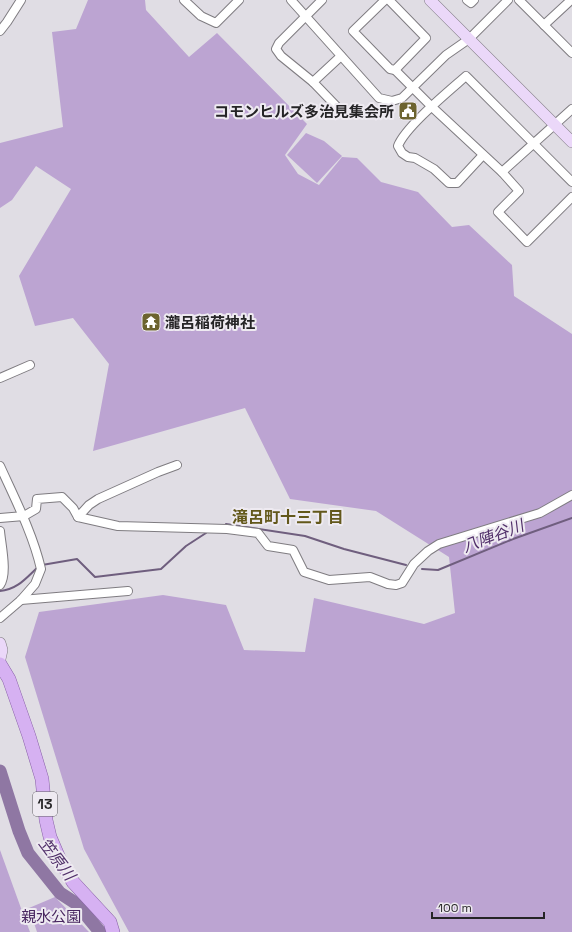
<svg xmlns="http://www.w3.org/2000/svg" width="572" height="932" font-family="'Space Grotesk','Noto Sans JP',sans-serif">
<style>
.green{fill:#bca4d2}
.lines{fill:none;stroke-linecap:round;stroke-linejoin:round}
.stream{stroke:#6f5e7e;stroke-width:2}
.river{stroke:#8f77a3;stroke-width:13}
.street-casing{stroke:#7f7c81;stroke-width:10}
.secondary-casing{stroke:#7f7c81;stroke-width:12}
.primary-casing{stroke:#865ea5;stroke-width:14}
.street{stroke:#fff;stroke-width:8}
.secondary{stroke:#ebd8f9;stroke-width:11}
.primary{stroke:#d6b1f2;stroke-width:13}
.labels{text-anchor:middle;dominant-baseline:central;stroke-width:4;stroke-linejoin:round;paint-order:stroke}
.shield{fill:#eeeaf1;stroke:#615f63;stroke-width:1}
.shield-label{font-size:14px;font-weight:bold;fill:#252426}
.poi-label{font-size:15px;font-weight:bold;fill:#252426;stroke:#eeeaf1;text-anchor:end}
.park-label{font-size:15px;fill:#482660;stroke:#eeeaf1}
.neighbourhood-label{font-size:16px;font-weight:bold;fill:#63581b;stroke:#eeeaf1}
.water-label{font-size:16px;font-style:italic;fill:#51306a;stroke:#eeeaf1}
</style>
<rect width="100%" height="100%" fill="#e0dde4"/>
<!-- green -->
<g class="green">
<path d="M88,0H145L146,10L189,57L217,33L307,124L285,155L298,174L319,185L342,157L357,158L381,182L418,192L452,227L469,225L512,265L514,296L572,334V932H129L84,849L25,657L39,612L163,595L226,605L244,650L305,652L314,598L424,624L455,613L449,557L376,511L290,499L245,408L93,451L109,364L73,318L35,326L19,276L71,189L36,166L12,200L0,208V143L63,127L52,32L76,29Z"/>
<path d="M306,133L324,141L342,156L317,183L287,155Z"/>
<path d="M0,850L22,911L30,932H0Z"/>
<path d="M55,897L89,932H37L29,908Z"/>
</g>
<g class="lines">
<!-- stream -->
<g class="stream">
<path d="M226,524L305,536L344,549L406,565"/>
<path d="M42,565L77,559L95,577L161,569L186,546L206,533"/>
<path d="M422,569L438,570L513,539L572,518"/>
<path d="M0,591C17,590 27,577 38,567"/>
</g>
<!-- river -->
<path class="river" d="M0,771L19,831L28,853L60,893L77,904L100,932"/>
<!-- street casing -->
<g class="street-casing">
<g id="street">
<path d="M184,0L201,16L216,23L239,0"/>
<path d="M291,0L379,98L392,101L402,98L446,55L469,39L508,0"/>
<path d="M322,0L279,43L276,49L281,56L313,82L340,110"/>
<path d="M385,0L353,31L390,69L395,70L426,38L389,0"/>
<path d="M467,0L471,3L474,0"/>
<path d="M519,0L572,53"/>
<path d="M544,25L571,0"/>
<path d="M0,31L7,22L21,0"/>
<path d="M395,70L432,107L502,172L572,109"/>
<path d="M313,82L341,56"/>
<path d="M483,155L457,183H449L434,169L415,158L408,157L402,153L398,146C405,127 449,91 466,76L572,182"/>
<path d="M502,172L519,191L498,212L527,242L572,197"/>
<path d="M0,378L30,365"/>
<path d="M0,466C15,499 33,534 41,569L35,584L21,600L0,618"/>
<path d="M78,517L89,505L98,499L158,472L177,465"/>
<path d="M0,518L24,516L36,509L37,499L62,497L73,508L78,517L118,526L227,529L258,533L268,546L293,550L304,572L329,580L370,577L388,584L396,585L402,583L414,564L428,551L439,544L540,513L572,495"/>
<path d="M0,531C1,544 8,574 0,585"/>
<path d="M21,600L128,591"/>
</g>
</g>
<!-- secondary casing -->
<g class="secondary-casing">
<g id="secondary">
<path d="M430,0L572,142"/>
<path d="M0,643L2,650L0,659"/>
</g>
</g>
<!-- primary casing -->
<g class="primary-casing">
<path id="primary" d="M0,664L9,679L29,736L42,779L46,820L50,837L59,858L73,882L110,922L113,932"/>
</g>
<!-- street -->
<use href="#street" class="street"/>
<!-- secondary -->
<use href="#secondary" class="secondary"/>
<!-- primary -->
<use href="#primary" class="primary"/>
</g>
<!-- icons -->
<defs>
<g id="civic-square" transform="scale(1)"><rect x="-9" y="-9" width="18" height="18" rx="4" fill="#6c632f" stroke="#eeeaf1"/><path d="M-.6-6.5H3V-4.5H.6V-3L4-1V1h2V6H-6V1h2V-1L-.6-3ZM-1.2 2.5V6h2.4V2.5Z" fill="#fff"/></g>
<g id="temple-square" transform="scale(1)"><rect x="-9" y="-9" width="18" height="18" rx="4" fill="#6c632f" stroke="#eeeaf1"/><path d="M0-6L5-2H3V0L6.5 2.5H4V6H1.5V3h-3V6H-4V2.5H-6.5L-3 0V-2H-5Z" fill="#fff"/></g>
</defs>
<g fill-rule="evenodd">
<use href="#civic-square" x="408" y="111"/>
<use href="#temple-square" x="151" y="322"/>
</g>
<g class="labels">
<!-- shield labels -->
<rect class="shield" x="33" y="792" width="24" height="24" rx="3"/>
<g class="shield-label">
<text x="45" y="804">13</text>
</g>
<!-- poi labels -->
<g class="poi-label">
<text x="394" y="111">コモンヒルズ多治見集会所</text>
<text x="165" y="322" text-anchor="start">瀧呂稲荷神社</text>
</g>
<!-- park labels -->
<g class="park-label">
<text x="51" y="916">親水公園</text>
</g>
<!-- neighbourhood labels -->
<g class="neighbourhood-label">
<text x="288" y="517">滝呂町十三丁目</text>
</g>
<!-- water labels -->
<g class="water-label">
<text transform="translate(493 536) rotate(-21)">八陣谷川</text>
<text transform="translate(57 859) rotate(53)">笠原川</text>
</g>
</g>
<!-- scale -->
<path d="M432 912v6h112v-6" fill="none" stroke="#252426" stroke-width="2"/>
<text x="438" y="912" font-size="12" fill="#252426" stroke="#eeeaf1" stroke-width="3" paint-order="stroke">100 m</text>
</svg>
